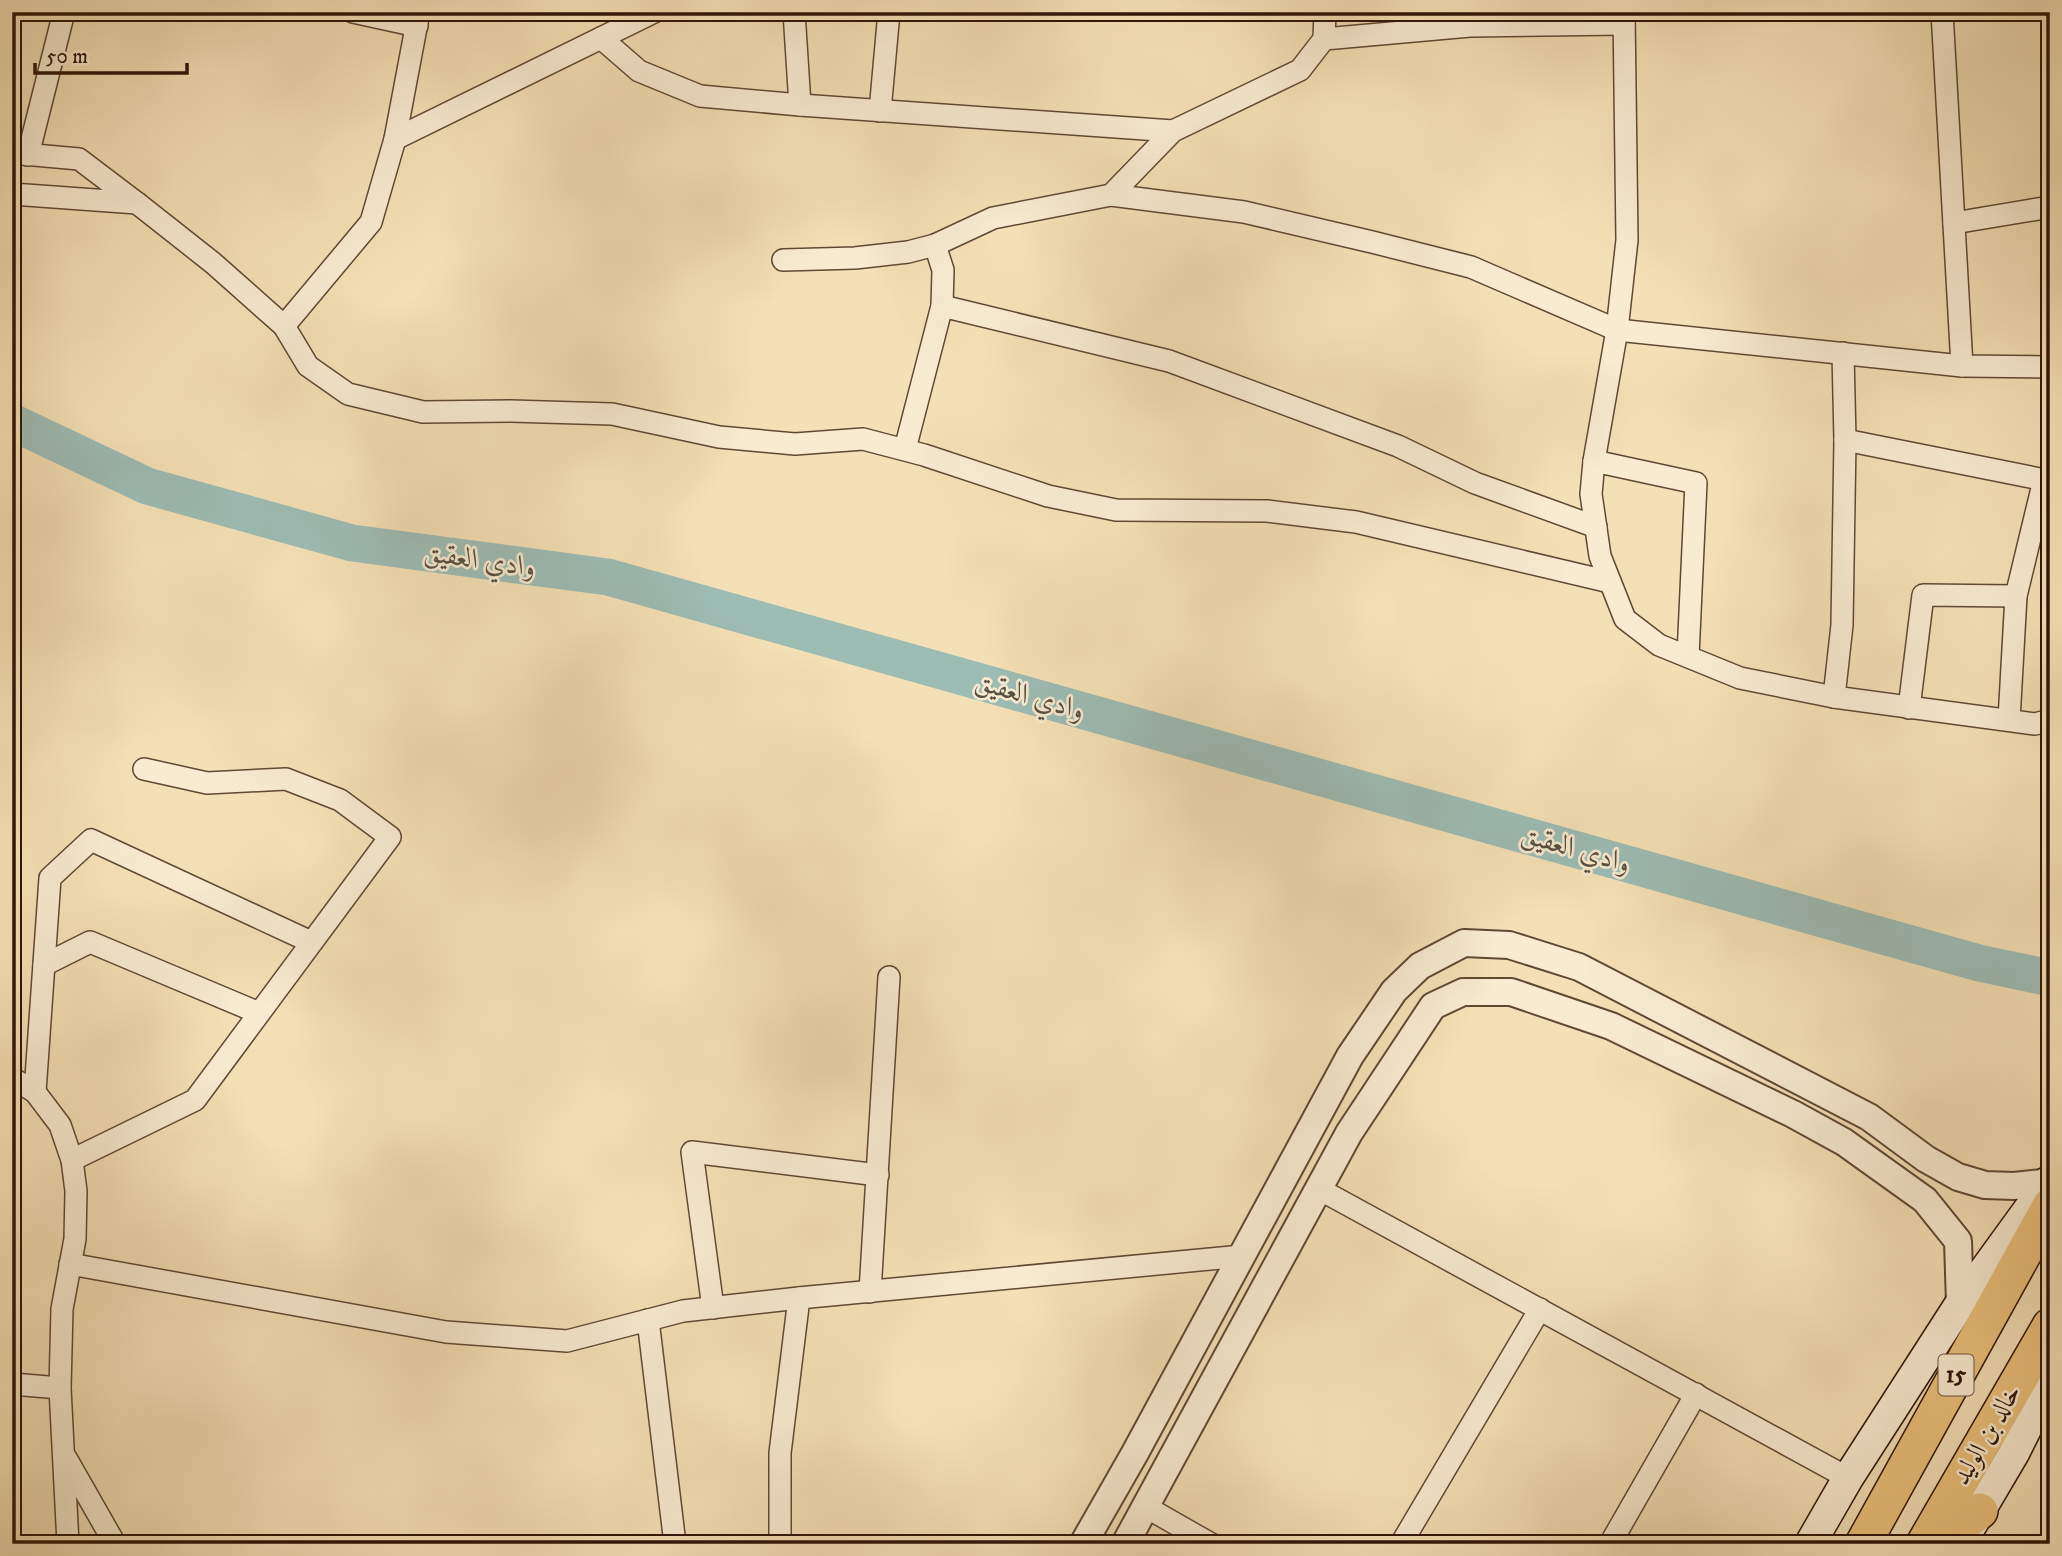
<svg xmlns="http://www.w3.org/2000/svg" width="2062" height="1556" font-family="'IM FELL DW Pica',Amiri,serif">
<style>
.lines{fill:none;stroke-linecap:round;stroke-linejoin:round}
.river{stroke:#9dbcb4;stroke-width:37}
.minor-casing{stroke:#604834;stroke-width:24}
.tertiary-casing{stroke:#604834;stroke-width:30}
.secondary-casing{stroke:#2f1509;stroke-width:33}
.trunk-casing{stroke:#2f1509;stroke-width:38}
.minor{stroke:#f8ebd0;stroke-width:21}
.tertiary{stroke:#f8ebd0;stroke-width:26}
.secondary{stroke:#f8ebd0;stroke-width:30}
.trunk{stroke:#eac07b;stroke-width:35}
.labels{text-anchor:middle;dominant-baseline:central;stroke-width:5;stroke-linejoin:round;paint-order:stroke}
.shield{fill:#f8ebd0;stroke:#6b5545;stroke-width:2}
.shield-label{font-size:24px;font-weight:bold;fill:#2f1509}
.street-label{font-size:26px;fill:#2f1509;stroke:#f8ebd0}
.water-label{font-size:28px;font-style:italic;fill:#564f45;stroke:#f8ebd0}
</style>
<rect width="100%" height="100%" fill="#f4e0b6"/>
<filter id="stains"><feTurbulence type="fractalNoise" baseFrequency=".00286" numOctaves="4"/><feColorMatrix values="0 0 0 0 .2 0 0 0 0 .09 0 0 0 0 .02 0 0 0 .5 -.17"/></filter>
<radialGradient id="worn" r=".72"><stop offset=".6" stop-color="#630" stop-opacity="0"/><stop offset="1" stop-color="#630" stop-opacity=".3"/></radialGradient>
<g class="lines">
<!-- river -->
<path class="river" d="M12,422L147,486L352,543L608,577L1979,963L2050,978"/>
<!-- minor casing -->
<g class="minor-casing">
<g id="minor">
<path d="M353,12L417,26"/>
<path d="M794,12L800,105"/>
<path d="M1624,12L1627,240L1617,330L1594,461L1591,494L1600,556L1625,619L1659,645L1740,678L1834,697L2035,724L2050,720"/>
<path d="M1942,12L1962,366"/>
<path d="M601,38L639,71L700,96L800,105L1173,131"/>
<path d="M1324,39L1470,26L1624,24"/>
<path d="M880,111L889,12"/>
<path d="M395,139L654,12"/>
<path d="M12,153L79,159L137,203L12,194"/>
<path d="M28,155L64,12"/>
<path d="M1111,195L1244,212L1372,242L1471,267L1617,330L1962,366L2050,367"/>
<path d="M137,203L213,263L284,326L308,366L348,394L423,412L511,411L612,414L719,437L795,444L863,439L924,455L1048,496L1116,510L1267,511L1356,522L1610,582"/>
<path d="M1954,223L2050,207"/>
<path d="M783,260L855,258L908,252L935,245L993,218L1111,195L1173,131L1300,70L1324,39L1325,12"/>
<path d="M942,306L1169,361L1398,446L1475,483L1596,527"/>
<path d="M284,326L371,222L395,139L419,12"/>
<path d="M1845,440L2050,481"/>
<path d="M905,449L942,306L943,270L935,245"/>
<path d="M1594,461L1696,483L1688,656"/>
<path d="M1834,697L1842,625L1845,440L1843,353"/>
<path d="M1909,708L1923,595L2016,596"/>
<path d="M2009,720L2016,596L2044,480"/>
<path d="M44,965L90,942L259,1013"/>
<path d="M12,1078L35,1092L60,1125L72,1160L76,1191L75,1239L62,1309L60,1388L68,1544"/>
<path d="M35,1092L50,878L91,840L311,942"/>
<path d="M72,1160L195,1100L390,837L340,800L286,779L207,783L144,769"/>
<path d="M1319,1189L1848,1478"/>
<path d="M70,1264L446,1332L567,1341L683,1311L799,1298L1242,1256"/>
<path d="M870,1292L889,977"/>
<path d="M713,1308L692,1152L878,1175"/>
<path d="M648,1320L675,1544"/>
<path d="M12,1384L60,1388"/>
<path d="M66,1458L115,1544"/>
<path d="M1146,1507L1211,1544"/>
<path d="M780,1544V1453L799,1298"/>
<path d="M1401,1544L1540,1309"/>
<path d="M1610,1544L1696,1394"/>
</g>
</g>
<!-- tertiary casing -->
<g class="tertiary-casing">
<g id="tertiary">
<path d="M1083,1544L1135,1453L1350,1056L1394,991L1420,966L1464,943L1509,945L1579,967L1869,1117L1926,1159L1958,1177L1985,1185L2014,1186L2050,1182"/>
<path d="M1125,1544L1349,1133L1433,1006L1463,992H1511L1611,1026L1793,1114L1844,1142L1925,1200L1958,1241L1960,1304"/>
</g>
</g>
<!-- secondary casing -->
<g class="secondary-casing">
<g id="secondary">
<path d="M1968,1531L2014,1453L2050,1381"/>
<path d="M1810,1544L1848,1478L1960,1304L2050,1180"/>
</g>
</g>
<!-- trunk casing -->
<g class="trunk-casing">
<g id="trunk">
<path d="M1863,1544L2050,1206"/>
<path d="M1924,1544L2050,1326"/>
<path d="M1934,1544L1980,1511"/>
</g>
</g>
<!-- minor -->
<use href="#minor" class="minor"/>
<!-- tertiary -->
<use href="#tertiary" class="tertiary"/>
<!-- secondary -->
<use href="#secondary" class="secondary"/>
<!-- trunk -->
<use href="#trunk" class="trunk"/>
</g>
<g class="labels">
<!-- shield labels -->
<rect class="shield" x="1938.5" y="1354.5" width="35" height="41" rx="5"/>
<g class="shield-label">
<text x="1956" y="1375">15</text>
</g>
<!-- street labels -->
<g class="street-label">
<text transform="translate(1987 1435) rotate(-60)">خالد بن الوليد</text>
</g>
<!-- water labels -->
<g class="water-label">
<text transform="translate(480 560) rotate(8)">وادي العقيق</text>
<text transform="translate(1030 696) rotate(16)">وادي العقيق</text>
<text transform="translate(1576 849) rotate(16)">وادي العقيق</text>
</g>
</g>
<!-- margin -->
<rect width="2062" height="1556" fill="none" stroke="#f4e0b6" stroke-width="42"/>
<rect x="14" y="14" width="2034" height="1528" fill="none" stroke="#2f1509" stroke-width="3.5"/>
<rect x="21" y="21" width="2020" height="1514" fill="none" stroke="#2f1509" stroke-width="2"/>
<!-- scale -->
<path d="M35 63v10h152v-10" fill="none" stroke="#2f1509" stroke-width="3.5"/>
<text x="46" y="63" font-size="21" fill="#2f1509" stroke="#f8ebd0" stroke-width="5" paint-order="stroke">50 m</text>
<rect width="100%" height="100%" filter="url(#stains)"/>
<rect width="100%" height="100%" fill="url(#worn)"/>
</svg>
